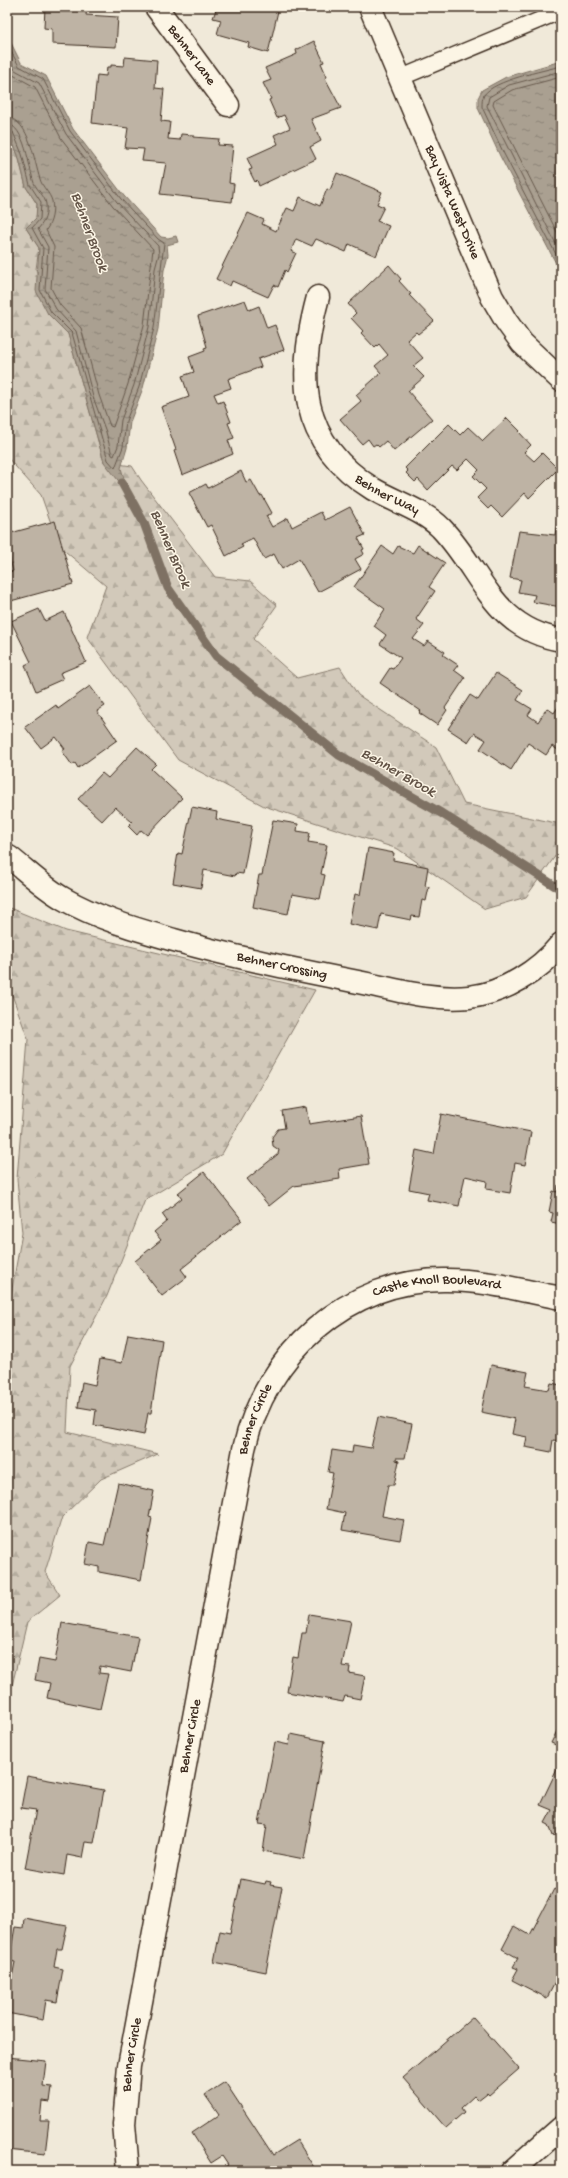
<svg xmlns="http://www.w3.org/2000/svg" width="568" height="2178" font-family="'Gochi Hand',sans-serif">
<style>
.forest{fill:url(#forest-firs);stroke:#867a6c}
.water{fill:url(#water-ripples);stroke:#7e7163}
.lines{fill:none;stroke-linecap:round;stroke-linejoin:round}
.shore{stroke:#67594c;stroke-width:1}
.stream{stroke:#7e7163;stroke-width:9}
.building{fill:#beb3a4;stroke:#3b2a1e}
.service-casing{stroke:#3b2a1e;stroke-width:18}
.minor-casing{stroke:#3b2a1e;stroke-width:25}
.service{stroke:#fcf5e5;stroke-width:15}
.minor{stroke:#fcf5e5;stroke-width:22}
.labels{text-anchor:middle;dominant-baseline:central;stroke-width:3;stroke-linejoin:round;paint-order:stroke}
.street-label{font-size:14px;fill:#3b2a1e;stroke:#fcf5e5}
.water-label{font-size:15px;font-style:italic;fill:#625346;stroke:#fcf5e5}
</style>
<defs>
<pattern id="forest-firs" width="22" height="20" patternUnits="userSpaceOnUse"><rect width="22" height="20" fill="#d2c9ba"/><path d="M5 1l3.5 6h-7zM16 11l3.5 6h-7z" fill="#b5ad9f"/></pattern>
<pattern id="water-ripples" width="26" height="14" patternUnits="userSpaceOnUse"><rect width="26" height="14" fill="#aaa091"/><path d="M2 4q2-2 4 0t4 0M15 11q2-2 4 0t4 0" fill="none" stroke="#8c8376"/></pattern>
</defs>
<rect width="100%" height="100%" fill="#f0e9d9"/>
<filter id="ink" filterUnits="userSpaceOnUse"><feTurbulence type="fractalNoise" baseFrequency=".025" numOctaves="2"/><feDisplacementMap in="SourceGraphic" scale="8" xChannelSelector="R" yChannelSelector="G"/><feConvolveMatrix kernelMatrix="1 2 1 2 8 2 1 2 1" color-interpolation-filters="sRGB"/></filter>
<g filter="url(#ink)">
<!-- forest -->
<g class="forest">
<path d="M7,129L18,155L26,187L37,204V218L26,228L39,248L36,269L48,314L68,334L104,462L132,466L141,480L215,577L250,581L277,605L253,639L297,678L340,667L358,695L436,747L464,804L561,824V848L526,897L485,909L398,849L264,806L178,760L87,637L106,586L59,546L41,495L7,457Z"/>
<path d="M7,907L66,931L315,990L222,1154L145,1200L107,1296L70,1366L67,1432L158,1454L101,1479L62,1517L45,1572L60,1595L27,1622L7,1707V1317L22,1233L17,1179L28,1039L11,992L7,991Z"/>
</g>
<!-- water -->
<g class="water">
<path d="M7,35L21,63L46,76L73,129L124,196L161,237L168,238L176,236L178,242L167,245L168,255L164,270L158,329L143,388L130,422L127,448L121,468L128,493L104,462L68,334L48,314L36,291L39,248L26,228L36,218L37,204L26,187L18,155L7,129Z"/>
<path d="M561,61V273L500,156L478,108V98L482,90L506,77Z"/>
</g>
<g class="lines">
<!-- shore -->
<g class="shore">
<path d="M7,44L19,66L43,79L70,131L121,199L158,239L164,243L154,328L139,387L126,421L123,447L115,468L108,460L72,333L51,312L40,290L43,248L32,228L40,219L41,202L30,185L22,154L13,132L7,129"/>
<path d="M7,54L15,70L39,83L66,134L117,202L158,246L159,254L155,269L149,327L134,385L121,420L118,446L114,456L112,455L106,432L93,397L76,331L56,309L45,289L48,247L38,229C45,221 47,215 46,204C45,196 37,190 34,183C29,169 25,125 7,124"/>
<path d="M561,66C543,71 494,80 484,95C482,99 482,102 482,107L504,154L561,264"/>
<path d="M7,68L13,75L35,87L61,138L113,206L153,249L144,325L128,384L113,427L110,426L99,395L81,328L60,305L51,288L54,247L46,230C52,222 54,211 52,201C50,193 42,187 40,179C34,162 30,119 7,118"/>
<path d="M561,71L509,85L489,97L487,106L561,254"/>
<path d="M561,77L512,90L494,101L493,105L561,240"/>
</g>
<!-- stream -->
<path class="stream" d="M122,483L144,523L168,588L216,656L339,755L441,813L555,886"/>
</g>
<!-- building -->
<g class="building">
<path d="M42,7H87L86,15L118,17L116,47L52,44V29L44,28L45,7Z"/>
<path d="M217,7H279L268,53L248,47L249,43L217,34L221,20L213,18Z"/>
<path d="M314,41L324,62L321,63L327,77L325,78L341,108L311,119L321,141L310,147L316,159L259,186L257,180L255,182L249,170L252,169L247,158L278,144L274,135L290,128L284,115L277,118L269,100L271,99L263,83L271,80L265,68L297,54L296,50Z"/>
<path d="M125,57L157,60L155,88L164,89L161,121L170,122L168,139L180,140L181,134L193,135V137L219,139L218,145L233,146L229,183L234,184L232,202L160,194L166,163L142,161L144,149L125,148L128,128L92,123L97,75L106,76L107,67H111V65L124,66Z"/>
<path d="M337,173L382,192L377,204L384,207L377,221L389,226L376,256L349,244L346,252L316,239L312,246L296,239L291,251L296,253L287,272L285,270L278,287L274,285L268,297L232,281L230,286L216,279L248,213L264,220L262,224L276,231L287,208L294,211L300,197L320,206L327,189L330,190Z"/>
<path d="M389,265L401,279L399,281L411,294L409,295L434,321L418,334L416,332L407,340L423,358L413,366L424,377L408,391L432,419L394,451L386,441L379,447L376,444L373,446L368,439L362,444L340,419L361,401L356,395L381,373L375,366L388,355L379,344L375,348L361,333L363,331L351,318L356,313L348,304Z"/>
<path d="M245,300L249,310L259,306L267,328L275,325L284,350L258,359L261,367L228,379L231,388L214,394L218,403L223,401L231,422L228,423L234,438L228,440L233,454L182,475L174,451L176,450L161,407L189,397L182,376L194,372L189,357L205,351L204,348L207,347L198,316Z"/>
<path d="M507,418L520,431L519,432L531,445L524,452L534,461L542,453L558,469L529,498L525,493L502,517L491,506L488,509L477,498L486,489L473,476L479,470L468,459L457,470L452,466L428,490L418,479L415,482L406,473L408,471L405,468L449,424L460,435L468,427L483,441Z"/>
<path d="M241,471L246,482L251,480L260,496L262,495L272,513L266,516L272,527L288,518L292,527L321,512L325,520L350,507L365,535L358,538L364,549L362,550L364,554L355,559L361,569L318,592L299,559L282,569L274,554L264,559L253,538L241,544L243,547L226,556L211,525L207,527L189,493L206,484L208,488Z"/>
<path d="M558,515L561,516V607L533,602L535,595L518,592L521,580L510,578L519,531L555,535Z"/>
<path d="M55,521L73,584L7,602V573L13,571L7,548V534Z"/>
<path d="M418,545L445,563L429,587L435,591L416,619L424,625L413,639L424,646L428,641L445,652L443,655L458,665L454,670L465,678L445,708L447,710L437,725L419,713L421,711L380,683L390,668L393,669L401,658L380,644L386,635L374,626L385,609L354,587L382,546L393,554L398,546L413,553Z"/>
<path d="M39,609L45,621L64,612L86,662L60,673L63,679L36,691L25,665L31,662L11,621Z"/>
<path d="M496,673L523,690L517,700L532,709L528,715L538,722L547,708L554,713L561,703V752L552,746L546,755L528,743L511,770L480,749L486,740L474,733L468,742L448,729L470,695L478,700Z"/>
<path d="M90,686L105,706L97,711L117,740L78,768L75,763L72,765L62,751L65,749L56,737L41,748L25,727L56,705L58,709Z"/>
<path d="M137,747L156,764L151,769L182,798L147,835L141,830L137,835L128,826L132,822L115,807L102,821L78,799L102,773L108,778Z"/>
<path d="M192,807L217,812L216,819L252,826L243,874L236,873L235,876L204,870L201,888L173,883L178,853L182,854Z"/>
<path d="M273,820L298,824L297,831L310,833L308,842L327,845L321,874L325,875L320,899L292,894L288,914L253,907L259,875H262Z"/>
<path d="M368,848L394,853L393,860L428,867L425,886L429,887L426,901L422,900L419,917L412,916L411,920L381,914L378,930L349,924L355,894L360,895Z"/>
<path d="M306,1107L309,1124L361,1116L369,1164L339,1169L340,1179L294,1186L269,1206L247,1179L278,1154L279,1150L273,1146L272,1137L278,1129L285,1128L282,1111Z"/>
<path d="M441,1114L531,1132L525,1165L515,1163L510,1193L486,1189L487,1181L465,1176L459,1206L427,1200L429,1193L409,1189L416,1150L434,1154Z"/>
<path d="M204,1172L242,1220L181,1269L187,1277L162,1296L135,1261L161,1240L154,1232L167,1221L162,1214L182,1198L178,1193Z"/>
<path d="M558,1185L561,1186V1224L551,1222L553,1213L549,1212L553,1191L557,1192Z"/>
<path d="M128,1334L162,1340L151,1413H148L144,1435L94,1425L96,1410L78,1407L82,1382L95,1385L100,1359L122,1363Z"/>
<path d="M491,1365L528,1372L525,1386L549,1390L551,1383L561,1385V1441L553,1440L551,1452L525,1447L527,1437L512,1434L515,1419L481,1412Z"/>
<path d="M378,1417L412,1424L405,1458H396V1460L399,1461L394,1485H388L382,1516L404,1520L400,1540L342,1530L345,1513L326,1509L333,1473L328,1472L332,1450L352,1453L353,1445L371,1448Z"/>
<path d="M118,1483L154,1491L149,1517L152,1518L141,1580L99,1572V1567L85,1564L89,1542L104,1545Z"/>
<path d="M309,1614L351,1621L342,1666L350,1667L349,1673L365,1676L360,1699L345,1696L343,1702L287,1692L293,1657L298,1658L302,1633H306Z"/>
<path d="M62,1623L138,1637L131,1672L100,1666L99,1673L108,1674L100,1709L47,1698L50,1683L35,1680L39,1659L55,1662Z"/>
<path d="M561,1723V1747L551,1743Z"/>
<path d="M291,1734L325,1741L304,1859L263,1851L267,1825L259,1824L275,1742L289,1745Z"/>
<path d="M561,1761V1833L553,1836L549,1825L545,1823L552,1810L540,1805Z"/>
<path d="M27,1776L104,1790L94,1843L85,1842L82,1858L67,1855L64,1875L25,1868L36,1810L21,1808Z"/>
<path d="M241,1879L265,1884L266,1881L271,1882L270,1885L282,1887L266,1972L214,1962L220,1931L230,1933Z"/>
<path d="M554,1889L561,1892V1971L547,1998L512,1980L518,1969L513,1967L518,1958L502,1949L514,1926L530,1935Z"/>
<path d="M24,1918L67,1926L62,1949H57L54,1967L63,1969L57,2002L46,2000L43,2020L7,2013V1987L10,1988L15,1962L9,1961L15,1927L23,1928Z"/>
<path d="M473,2017L519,2069L489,2095L487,2093L478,2100L474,2096L461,2108L464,2112L446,2128L403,2078Z"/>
<path d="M7,2057L46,2061L43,2086L52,2087L50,2102L42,2101L40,2121H49L45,2154L7,2150Z"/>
<path d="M225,2082L273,2155L297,2140L315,2169L312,2171H223L222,2169L228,2165L222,2156L211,2163L192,2133L219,2115L205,2095Z"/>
</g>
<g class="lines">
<!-- service casing -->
<g class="service-casing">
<path id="service" d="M400,78L561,11"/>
</g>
<!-- minor casing -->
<g class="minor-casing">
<g id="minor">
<path id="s1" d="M156,7L228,105"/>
<path id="s2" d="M370,7L492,297L506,321L522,343L561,380"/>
<path id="s3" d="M318,297C297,375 297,442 373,489C395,502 423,510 441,528C483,572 492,628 561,640"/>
<path id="s4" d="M9,857C27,871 44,888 64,899C99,919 136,929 174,940C233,957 293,969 353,981C390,988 431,1001 469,997C504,993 539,971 561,944"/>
<path id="s5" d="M128,2171L124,2124L129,2066L244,1449C265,1355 347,1278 447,1280C485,1280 523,1291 561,1298"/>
<path d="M512,2171L561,2128"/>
</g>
</g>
<!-- service -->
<use href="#service" class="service"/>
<!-- minor -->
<use href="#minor" class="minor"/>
</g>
</g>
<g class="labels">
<!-- street labels -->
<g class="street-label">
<text stroke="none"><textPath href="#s1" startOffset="60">Behner Lane</textPath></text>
<text stroke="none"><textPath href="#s2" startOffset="212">Bay Vista West Drive</textPath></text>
<text stroke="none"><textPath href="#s3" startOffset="233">Behner Way</textPath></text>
<text stroke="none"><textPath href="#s4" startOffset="298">Behner Crossing</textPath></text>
<text stroke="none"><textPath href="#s5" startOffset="1008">Castle Knoll Boulevard</textPath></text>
<text stroke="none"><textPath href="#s5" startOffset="765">Behner Circle</textPath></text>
<text stroke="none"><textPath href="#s5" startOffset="441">Behner Circle</textPath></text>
<text stroke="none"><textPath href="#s5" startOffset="117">Behner Circle</textPath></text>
</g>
<!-- water labels -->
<g class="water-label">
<text transform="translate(89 232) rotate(70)">Behner Brook</text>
<text transform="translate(170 549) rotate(67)">Behner Brook</text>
<text transform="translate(398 773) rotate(30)">Behner Brook</text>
</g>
</g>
<!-- margin -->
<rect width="568" height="2178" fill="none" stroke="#fcf5e5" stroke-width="24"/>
<rect x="12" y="12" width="544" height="2154" fill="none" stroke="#3b2a1e" stroke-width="1.5" filter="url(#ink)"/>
</svg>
